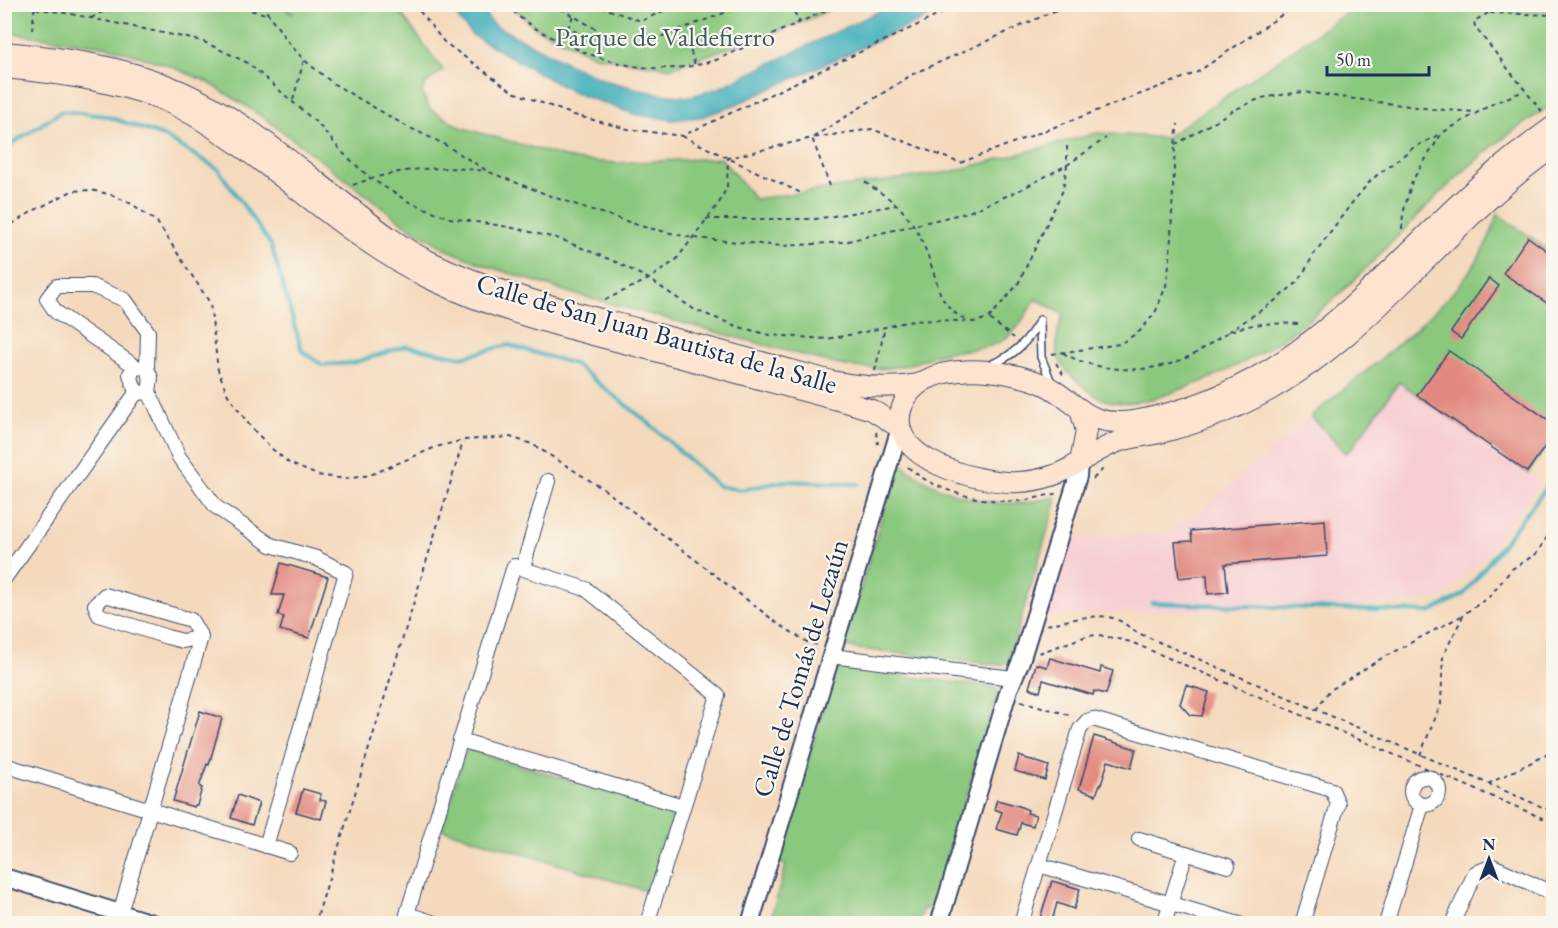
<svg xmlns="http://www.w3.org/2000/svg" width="1558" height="928" font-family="'EB Garamond',serif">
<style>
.built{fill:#f7cfd3}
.green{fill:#8ac87e;stroke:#527c6e;stroke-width:1.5}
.water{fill:#3fafbb;stroke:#2d6f8c;stroke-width:1.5}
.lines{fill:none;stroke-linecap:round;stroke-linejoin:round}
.stream{stroke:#3fafbb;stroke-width:4}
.building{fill:#e28a81}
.service-casing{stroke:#3c486c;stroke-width:10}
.minor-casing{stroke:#3c486c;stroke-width:16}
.tertiary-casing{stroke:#3c486c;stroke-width:20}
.secondary-casing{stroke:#3c486c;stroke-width:22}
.path{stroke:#3c486c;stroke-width:2;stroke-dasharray:4.5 4.5;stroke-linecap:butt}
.service{stroke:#fff;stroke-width:7}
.minor{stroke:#fff;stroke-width:14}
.tertiary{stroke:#fff;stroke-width:16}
.secondary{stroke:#fde4d0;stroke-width:20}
.labels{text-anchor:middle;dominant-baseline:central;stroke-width:4.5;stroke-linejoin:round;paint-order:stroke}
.park-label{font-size:27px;fill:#3c5d68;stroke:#fbf7ec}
.street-label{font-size:27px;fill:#1b2f5e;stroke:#fbf7ec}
</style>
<rect width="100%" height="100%" fill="#fbf7ec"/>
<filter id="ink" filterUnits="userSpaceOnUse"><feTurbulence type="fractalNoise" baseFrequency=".0167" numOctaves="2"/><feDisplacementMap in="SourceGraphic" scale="12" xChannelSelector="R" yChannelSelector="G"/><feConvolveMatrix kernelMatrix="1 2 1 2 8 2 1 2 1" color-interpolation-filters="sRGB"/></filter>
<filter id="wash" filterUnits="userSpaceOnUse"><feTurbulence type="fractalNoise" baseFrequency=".008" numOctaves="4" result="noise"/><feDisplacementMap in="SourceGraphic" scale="24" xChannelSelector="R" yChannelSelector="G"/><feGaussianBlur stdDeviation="1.35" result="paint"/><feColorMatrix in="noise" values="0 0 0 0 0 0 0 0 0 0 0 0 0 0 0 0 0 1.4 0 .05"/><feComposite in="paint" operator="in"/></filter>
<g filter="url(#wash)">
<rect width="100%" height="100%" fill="#f4d9bc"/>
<!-- built -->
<path class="built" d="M1398,382L1541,482L1482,561L1440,600L1333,609L1179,611L1045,615L1069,538L1166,534L1200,511L1311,416L1345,453L1351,449Z"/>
<!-- green -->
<g class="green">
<path d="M285,4L288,12L296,13L289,11L286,5H395L443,70L425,84L422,93L430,109L460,127L575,160L616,163L721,158L755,199L950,172L1097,133L1165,138L1358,5L1473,4L1508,10L1553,11V104C1528,120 1503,137 1480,157C1419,208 1369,273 1306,322C1269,350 1230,372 1187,387C1161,397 1127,410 1100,398C1092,395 1085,387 1078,382C1052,361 1053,343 1063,314L1036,299C1026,312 1020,329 1005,339C986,352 965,348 943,353C934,355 926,359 917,362C888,371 865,370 835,364L571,293L487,266L448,250L407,226L266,119L208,82L165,64L109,47L5,32V5Z"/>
<path d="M511,5H841L800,23L670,68L594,56L534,27Z"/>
<path d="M1498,214L1553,253V437L1528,473L1399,382L1351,449L1345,453L1311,416C1342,391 1373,366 1403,340C1444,304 1482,269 1498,214Z"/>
<path d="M898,464H901C933,490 976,505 1018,503C1030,503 1042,499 1054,497L1057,499L1008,662L1000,665L851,648L846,646L844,643Z"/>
<path d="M838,668L993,687L998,690L932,910L923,908L919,923L769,924L786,865L777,862L835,670Z"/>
<path d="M466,749L674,811L650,892L442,829Z"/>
</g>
<!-- water -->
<path class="water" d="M447,5H478L494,25L569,64L607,81L655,93L688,97L719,88L892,5H955L737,104L702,117L672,120L637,115L572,92L472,35Z"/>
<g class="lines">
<!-- stream -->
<g class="stream">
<path d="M4,151L10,145L62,111L106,116L163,136L218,169L271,245L302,351L322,365L353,363L406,346L462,357L508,345L574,364L650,424L718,486L741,490L785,481L858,484"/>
<path d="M1152,603L1431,612L1464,594L1546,488L1554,474"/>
</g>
</g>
<g id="blocks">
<!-- building -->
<g class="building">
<path d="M1528,237L1554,256V308L1503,273Z"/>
<path d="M1489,278L1499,286L1461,339L1451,332Z"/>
<path d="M1449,351L1554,424V434L1527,472L1417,395Z"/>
<path d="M1325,520L1327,556L1225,564L1228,592L1208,594L1207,575L1179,578L1175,542L1192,541L1191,531Z"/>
<path d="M281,563L328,577L309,638L280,630L284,617L278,615L284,595H272Z"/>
<path d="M1050,658L1100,673L1101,667L1113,671L1106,694L1094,691L1093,695L1043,680L1040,692L1029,688L1036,664L1047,667Z"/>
<path d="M1186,685L1209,692L1202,716L1190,715L1180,704Z"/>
<path d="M200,711L222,718L209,765L207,764L200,784V787L202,788L197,805H195L194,807L173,801Z"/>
<path d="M1094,736L1136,749L1131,768L1108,761L1101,785L1100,784L1096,795L1079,789Z"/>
<path d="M1019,756L1049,766L1045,780L1015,771Z"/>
<path d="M303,789L321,794L320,800L326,801L321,819L296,812Z"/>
<path d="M238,795L259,803L252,825L231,818Z"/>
<path d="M997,800L1019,806L1028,810L1027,813L1036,815L1033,826L1021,823L1017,835L996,829L1002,812L994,809Z"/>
<path d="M1052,881L1080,889L1074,909L1057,903L1052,921L1040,918Z"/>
</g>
</g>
</g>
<g filter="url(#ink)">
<use href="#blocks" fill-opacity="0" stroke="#3c486c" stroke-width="1.5"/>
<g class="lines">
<!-- service casing -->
<g class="service-casing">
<g id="service">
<path d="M1040,324L1041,357L1051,382"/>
<path d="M990,365C1014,356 1028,341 1040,320"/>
</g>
</g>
<!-- minor casing -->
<g class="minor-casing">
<g id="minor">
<path d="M136,367L56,312L47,299L57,286H92L125,300L148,332L147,368"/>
<path d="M149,392L136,393L130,374L136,367L147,368L151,378L149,392L179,457L216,507L271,545L316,558L346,573L266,846"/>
<path d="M523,567L548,481"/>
<path d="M4,579L136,393"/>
<path d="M831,656L1013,678"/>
<path d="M460,740L683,806"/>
<path d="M4,765L290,853"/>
<circle cx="1425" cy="791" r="14"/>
<path d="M1139,839L1228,866"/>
<path d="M1039,865L1239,924"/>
<path d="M120,913L201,637L191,620L105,595L95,605L99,615L167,637L183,641L201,637"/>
<path d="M438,924L407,914L514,566L586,589L718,695L647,924"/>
<path d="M1021,924L1080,729L1087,721L1093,719L1332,790L1338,804L1302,924"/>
<path d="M1164,924L1186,853"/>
<path d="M1386,924L1422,805"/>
<path d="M1452,924L1475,873L1493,866L1554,894"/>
</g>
</g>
<!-- tertiary casing -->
<g class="tertiary-casing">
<g id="tertiary">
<path d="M4,877L155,924"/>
<path d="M750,924L900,428"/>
<path d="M939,924L1009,689L1021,661L1078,476L1079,463"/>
</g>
</g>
<!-- secondary casing -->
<g class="secondary-casing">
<g id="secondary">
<path d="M4,52C103,61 174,76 255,134C289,159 322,186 356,212C378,229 402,248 427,260C494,293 567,310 639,329C703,346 767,363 832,381C861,387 888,389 918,384"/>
<path d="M4,68C56,73 109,80 158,98C184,108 208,124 230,139C297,185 357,244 430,279C503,314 581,332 659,352C721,368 783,386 846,402L872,410L900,428"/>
<path d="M1554,126C1519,151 1486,177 1455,207C1360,297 1288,386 1153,417C1136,421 1116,425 1098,419C1078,412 1064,394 1045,385C1007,368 920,356 902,407C883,460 981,484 1018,482C1040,481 1060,475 1078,463C1092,455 1105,446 1120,441C1136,437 1152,435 1167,431C1203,422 1238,408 1270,390C1379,328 1451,218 1554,147"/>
<path d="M1080,462L1086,431L1080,409"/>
</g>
</g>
<!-- path -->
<g class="path">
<path d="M9,4L71,14L202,41L248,63L318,124L343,153L370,178L409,202L450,218L509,227L560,239L616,262L649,279L695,310L739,327L770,335L827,339L865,332L910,321L941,320L974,322L989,318L1018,284L1063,190L1067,165V144"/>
<path d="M95,4L100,13"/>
<path d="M225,4L270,15"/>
<path d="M261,4L289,43L304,60L334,84L406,126L442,143L489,172L556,198L644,227L693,238L783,246L844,242L969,212L1018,191L1067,165L1106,138"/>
<path d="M414,4L444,42L513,92L574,115L628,129L682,136L962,4"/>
<path d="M507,4C519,20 538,30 555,39C609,65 657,78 716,60L840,4"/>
<path d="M553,4L606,35L660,37L748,4"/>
<path d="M592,4L641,21L679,4"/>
<path d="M790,4L800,23"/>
<path d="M1504,4L1474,21L1475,27L1543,113"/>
<path d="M1490,13L1554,15"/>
<path d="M573,16L568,28L581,34L573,47"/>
<path d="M91,18L100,13L133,4"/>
<path d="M32,30L35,4"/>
<path d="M669,34L673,48L689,46L695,65"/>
<path d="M293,100L304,60"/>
<path d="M682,136L801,193"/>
<path d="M1175,145L1232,111L1261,98L1302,92L1432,109L1475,112"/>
<path d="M865,182C877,191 889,197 899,207C923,231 931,265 941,296C948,307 955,316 968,320"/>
<path d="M353,185C398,168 438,165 486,171"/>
<path d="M830,186L812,138L872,129L960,163L1196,73L1298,4"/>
<path d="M706,219H816L897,205"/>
<path d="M4,229L33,211L72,191L91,190L112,195L132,204L157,222L210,303L218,370L228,395L250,426L271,448L289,463L317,475L346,479L370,475L436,447L464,440L510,437L532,444L605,490L777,623L807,642L818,645"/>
<path d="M1402,229L1403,214L1412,181L1442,133L1494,103L1524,91"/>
<path d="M605,300L649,279L676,260L719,203L727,187L728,158L812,138L913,74L1070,4"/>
<path d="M990,319L1014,338"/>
<path d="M1228,332L1272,303L1299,281L1314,254L1351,204L1372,179L1413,148L1442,133"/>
<path d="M1063,353C1098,373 1151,375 1188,357C1202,351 1214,340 1227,333C1249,322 1276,323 1300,324"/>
<path d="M1052,354L1120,344L1140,331L1155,313L1166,286L1170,258L1175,145L1178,124"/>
<path d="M1056,363L1064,376"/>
<path d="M875,371L885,327"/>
<path d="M876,432L878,444"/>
<path d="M908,467C936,492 982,503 1019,501C1032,500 1044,495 1056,494"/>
<path d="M1093,479L1104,468"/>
<path d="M1047,625C1066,621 1100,611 1118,620C1125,623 1131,629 1138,633L1554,812"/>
<path d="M1039,653L1087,636L1099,635L1131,642L1554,823"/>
<path d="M1021,701L1073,716"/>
<path d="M1316,710L1329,691L1382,658L1463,615"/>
<path d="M1420,755L1441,704L1443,656L1464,614L1489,597L1512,569L1536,554L1554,527"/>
<path d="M1488,784L1554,751"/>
<path d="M4,917L25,924"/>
<path d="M315,924L463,442"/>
</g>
<!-- service -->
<use href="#service" class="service"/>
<!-- minor -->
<use href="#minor" class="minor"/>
<!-- tertiary -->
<use href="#tertiary" class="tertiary"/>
<!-- secondary -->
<use href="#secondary" class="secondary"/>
</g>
</g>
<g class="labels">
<!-- park labels -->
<g class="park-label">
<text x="665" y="36">Parque de Valdefierro</text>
</g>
<!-- street labels -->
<g class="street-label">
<text transform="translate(657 333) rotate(16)">Calle de San Juan Bautista de la Salle</text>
<text transform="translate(800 668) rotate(-73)">Calle de Tomás de Lezaún</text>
</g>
</g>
<!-- margin -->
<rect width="1558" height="928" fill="none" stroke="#fbf7ec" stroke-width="24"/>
<!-- north arrow -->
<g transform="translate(1489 859)" stroke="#fbf7ec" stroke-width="4.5" paint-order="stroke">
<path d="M0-4.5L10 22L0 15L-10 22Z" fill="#1b2f5e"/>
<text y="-9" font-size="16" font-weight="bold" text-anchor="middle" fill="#1b2f5e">N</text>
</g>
<!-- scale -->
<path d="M1327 66v9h102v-9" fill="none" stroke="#1b2f5e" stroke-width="3"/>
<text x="1336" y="66" font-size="18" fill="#1b2f5e" stroke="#fbf7ec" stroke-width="4.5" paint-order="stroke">50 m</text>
</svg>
